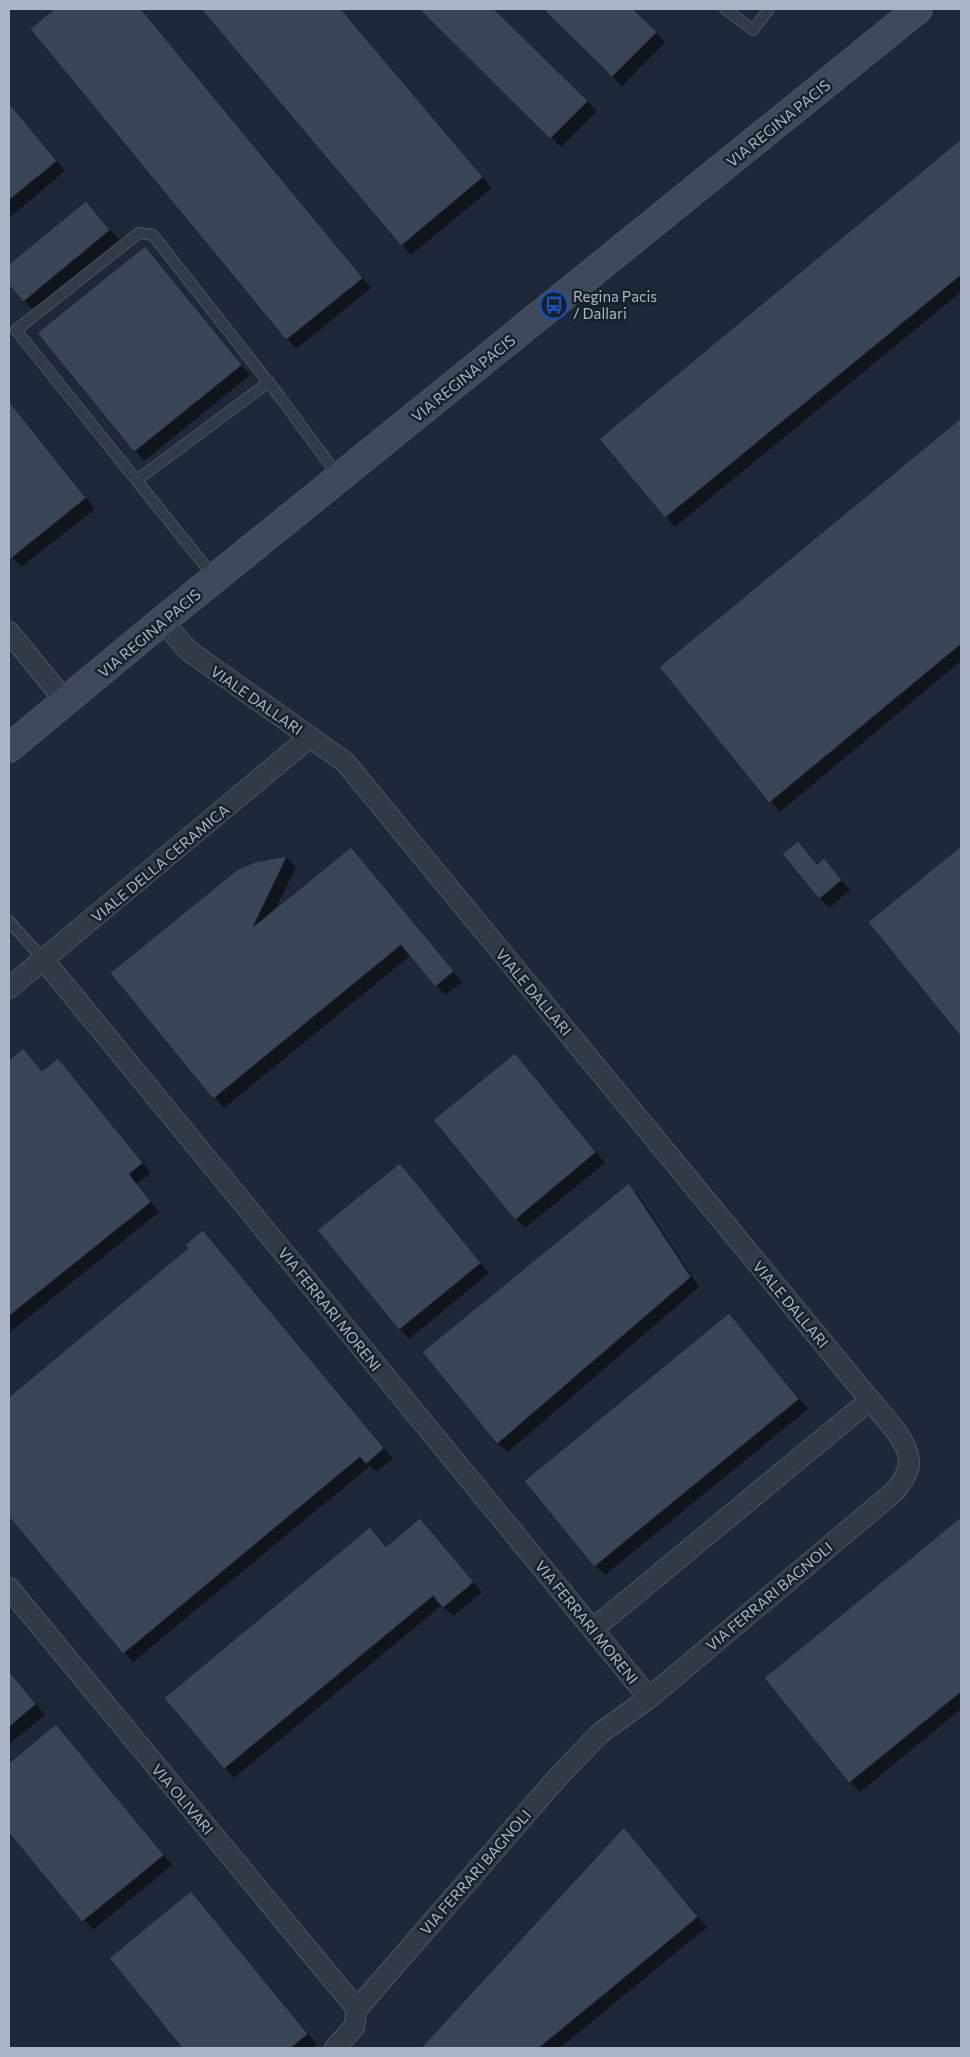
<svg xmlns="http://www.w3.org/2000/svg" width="970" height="2057" font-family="Commissioner,sans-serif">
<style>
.shadow{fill:#0007}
.building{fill:#3a4658;stroke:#1a222e}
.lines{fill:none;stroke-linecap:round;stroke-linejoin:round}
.lane-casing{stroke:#4d5563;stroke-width:12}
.street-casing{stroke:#4d5563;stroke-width:22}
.secondary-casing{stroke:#4d5563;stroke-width:30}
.lane{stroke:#323a48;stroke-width:10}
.street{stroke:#323a48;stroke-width:20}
.secondary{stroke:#40495b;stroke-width:28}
.labels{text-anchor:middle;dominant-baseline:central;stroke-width:5;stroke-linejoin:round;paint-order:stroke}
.street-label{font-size:15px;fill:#acb5c5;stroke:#18202c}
.poi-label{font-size:15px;fill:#acb5c5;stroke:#18202c;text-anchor:start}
</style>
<rect width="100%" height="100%" fill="#1f2838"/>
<!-- shadow -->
<g class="shadow">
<path d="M56,9H141L371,288L296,349L31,29Z"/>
<path d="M203,9H341L492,188L411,255Z"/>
<path d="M420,9H493L597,111L561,147Z"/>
<path d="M545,9H631L665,42L622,86Z"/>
<path d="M9,103L65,171L9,218Z"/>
<path d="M961,141V292L675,527L600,439Z"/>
<path d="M86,202L119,240L33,310L9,283V266Z"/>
<path d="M145,248L250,375L144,461L39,333Z"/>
<path d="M9,401L95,509L21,567L9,554Z"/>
<path d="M961,419V661L780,812L661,668Z"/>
<path d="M798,843L818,865L833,870L850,890L829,908L820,898Z"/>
<path d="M961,848V1035L870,923Z"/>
<path d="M351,849L462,982L445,995L411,955L224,1108L112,973L286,857L296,867L274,912Z"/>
<path d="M23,1050L43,1072L58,1060L67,1069L151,1173L137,1184L159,1212L9,1333V1061Z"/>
<path d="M524,1064L605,1163L525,1228L516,1219Z"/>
<path d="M400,1165L489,1273L409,1339L400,1329Z"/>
<path d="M629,1185L638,1194L699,1287L508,1452L498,1443Z"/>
<path d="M212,1241L393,1459L376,1472L370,1466L133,1662L9,1515V1399L190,1249Z"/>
<path d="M729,1315L808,1409L605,1575L595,1566Z"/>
<path d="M420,1519L482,1592L453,1616L442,1605L234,1778L166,1698L370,1529L387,1547Z"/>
<path d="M956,1523L961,1528V1709L860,1792L765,1678Z"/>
<path d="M9,1671L45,1715L9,1744Z"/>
<path d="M56,1726L172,1865L93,1930L9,1831V1764Z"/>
<path d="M624,1828L707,1927L560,2048H423Z"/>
<path d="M191,1892L317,2044L312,2048H184L110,1958Z"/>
</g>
<!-- building -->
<g class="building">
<path d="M54,9H141L363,278L286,340L30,29Z"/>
<path d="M201,9H341L483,177L401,246Z"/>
<path d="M419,9H494L588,101L550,139Z"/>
<path d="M543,9H633L657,32L612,77Z"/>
<path d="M9,103L57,161L9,200Z"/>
<path d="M961,139V275L665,518L599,439Z"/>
<path d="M86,201L110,230L23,302L9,285V264Z"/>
<path d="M145,246L242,365L134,452L37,333Z"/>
<path d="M9,401L86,498L9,560Z"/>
<path d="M961,418V644L769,803L659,667Z"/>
<path d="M798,841L817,864L824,858L842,880L819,899L782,854Z"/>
<path d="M961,846V1037L868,922Z"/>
<path d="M351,847L454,971L435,987L401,945L213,1099L110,973L238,869L255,862L287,856L253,927Z"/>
<path d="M23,1048L42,1071L58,1058L143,1163L129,1174L151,1202L9,1316V1060Z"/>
<path d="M515,1053L596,1152L515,1220L433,1120Z"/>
<path d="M400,1163L481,1263L399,1330L317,1230Z"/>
<path d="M629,1183L691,1277L497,1444L422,1352Z"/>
<path d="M203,1230L384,1448L366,1464L360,1457L123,1654L9,1517V1397L188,1248L185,1245Z"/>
<path d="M729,1313L799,1399L594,1567L524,1481Z"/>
<path d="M961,1517V1692L849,1783L764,1678Z"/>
<path d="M420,1518L474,1582L443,1608L433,1596L224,1769L164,1698L370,1527L386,1547Z"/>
<path d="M9,1671L36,1704L9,1727Z"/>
<path d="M56,1724L164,1855L82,1922L9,1833V1763Z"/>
<path d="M624,1827L698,1917L539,2048H421Z"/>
<path d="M191,1891L308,2034L291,2048H182L109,1958Z"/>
</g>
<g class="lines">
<!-- lane casing -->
<g class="lane-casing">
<g id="lane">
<path d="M725,9L753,30L769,9"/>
<path d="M137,480L269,382"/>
<path d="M214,577L16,330L139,233L153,235L280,397L339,477"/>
<path d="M9,921L43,959"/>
</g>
</g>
<!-- street casing -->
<g class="street-casing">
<g id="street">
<path d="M162,621L189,651L345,762L870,1400C883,1416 910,1442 909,1463C909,1473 901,1483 895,1491L649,1698L599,1734L558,1777L357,2009L354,2027L335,2048"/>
<path d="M9,632L66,702"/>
<path d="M43,959L649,1698"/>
<path d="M9,988L310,737"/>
<path d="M9,1588L357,2009"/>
<path d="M593,1629L870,1400"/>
</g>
</g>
<!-- secondary casing -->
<g class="secondary-casing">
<path id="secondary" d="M9,748L162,621L918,9"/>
</g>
<!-- lane -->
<use href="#lane" class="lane"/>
<!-- street -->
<use href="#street" class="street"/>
<!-- secondary -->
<use href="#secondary" class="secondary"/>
</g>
<!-- icons -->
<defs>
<g id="bus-ring" transform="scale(1.4375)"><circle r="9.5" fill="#18202c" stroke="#1a4fb4" stroke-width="1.5"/><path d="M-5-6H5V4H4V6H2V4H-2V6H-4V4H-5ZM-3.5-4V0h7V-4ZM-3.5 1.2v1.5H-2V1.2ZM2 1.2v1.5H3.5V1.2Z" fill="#1a4fb4"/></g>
</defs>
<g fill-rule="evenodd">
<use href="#bus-ring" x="554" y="305"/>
</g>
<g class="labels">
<!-- street labels -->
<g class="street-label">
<text transform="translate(778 123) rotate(-39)">VIA REGINA PACIS</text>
<text transform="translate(463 378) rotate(-39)">VIA REGINA PACIS</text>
<text transform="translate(149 633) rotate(-40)">VIA REGINA PACIS</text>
<text transform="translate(257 700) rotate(35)">VIALE DALLARI</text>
<text transform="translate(160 863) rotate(-40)">VIALE DELLA CERAMICA</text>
<text transform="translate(534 992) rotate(50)">VIALE DALLARI</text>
<text transform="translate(791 1304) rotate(50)">VIALE DALLARI</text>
<text transform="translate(330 1309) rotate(51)">VIA FERRARI MORENI</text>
<text transform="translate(769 1596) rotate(-40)">VIA FERRARI BAGNOLI</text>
<text transform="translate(587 1622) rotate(51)">VIA FERRARI MORENI</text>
<text transform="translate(183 1799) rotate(50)">VIA OLIVARI</text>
<text transform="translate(475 1872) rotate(-49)">VIA FERRARI BAGNOLI</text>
</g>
<!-- poi labels -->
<g class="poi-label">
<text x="573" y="296">Regina Pacis<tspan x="573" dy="17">/ Dallari</tspan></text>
</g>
</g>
<!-- border -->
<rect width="970" height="2057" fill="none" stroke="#acb5c5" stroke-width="20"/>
</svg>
